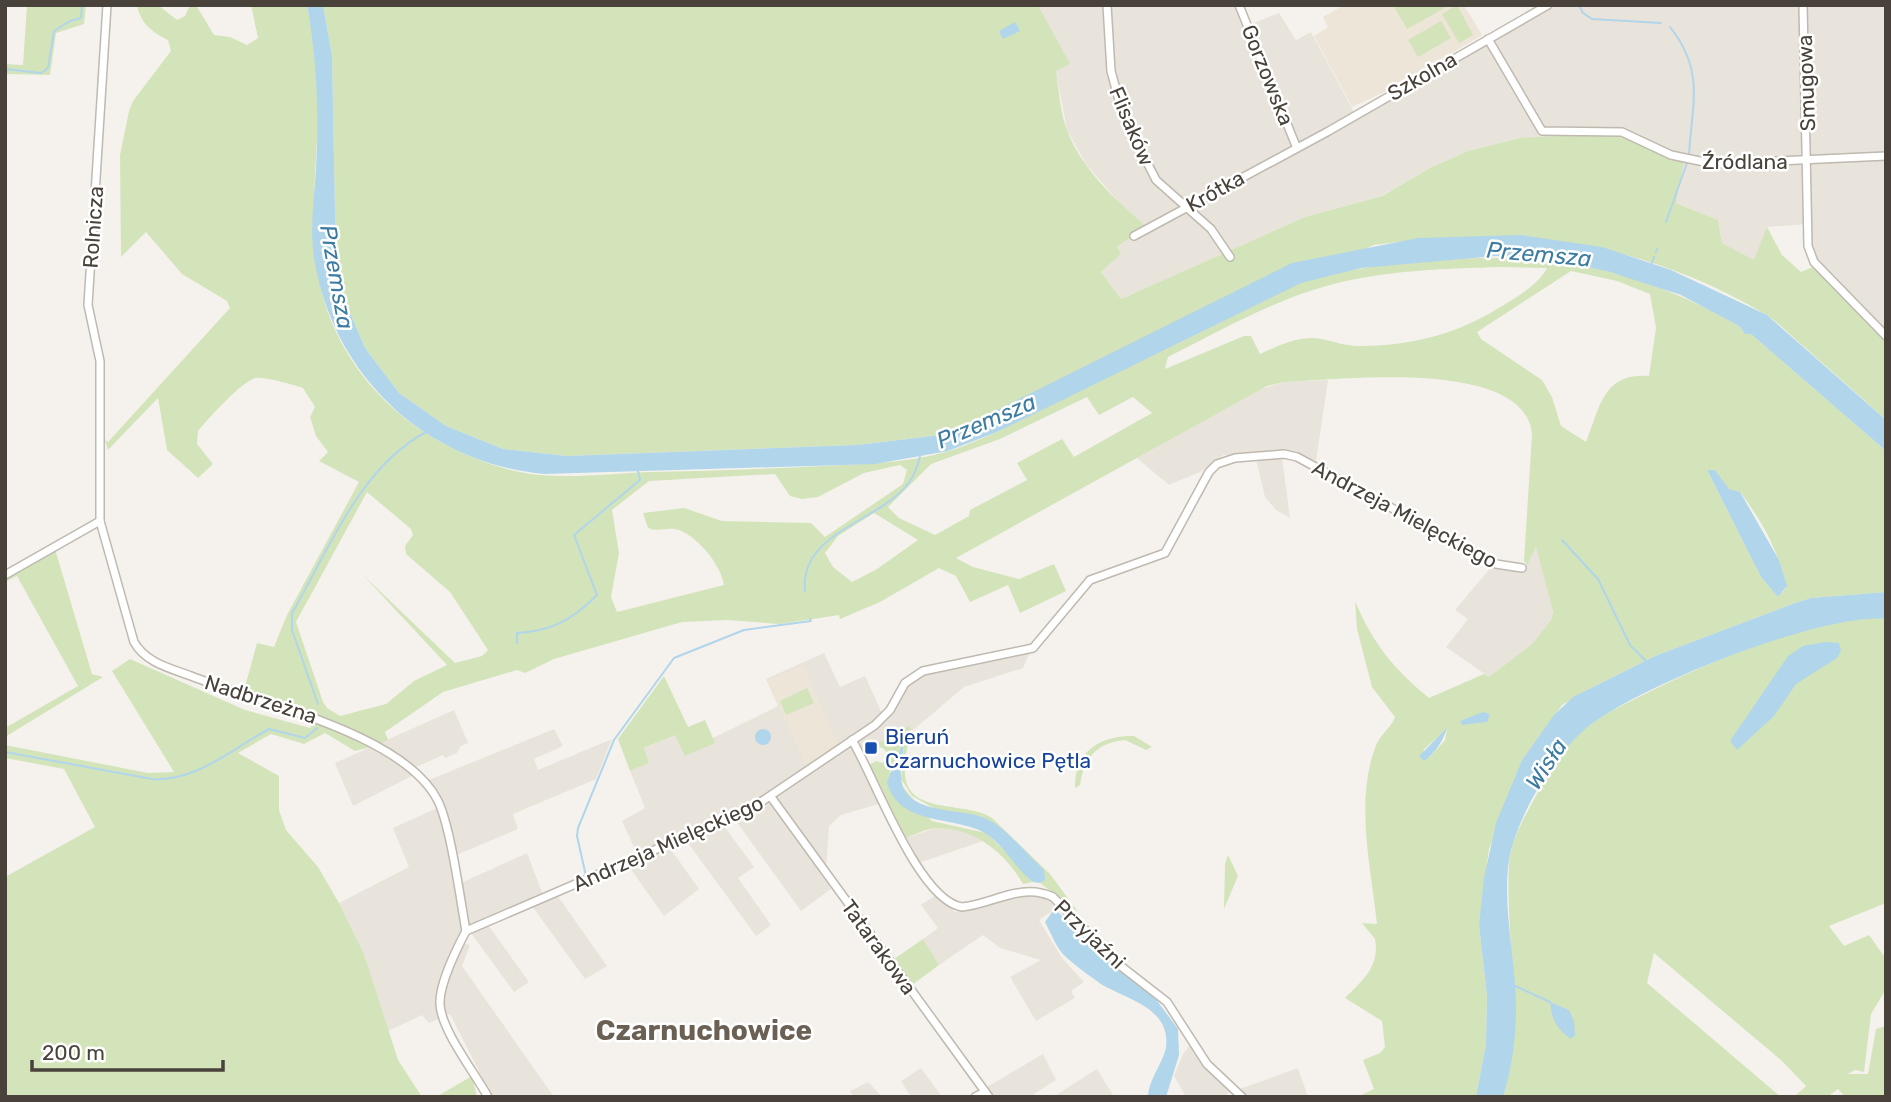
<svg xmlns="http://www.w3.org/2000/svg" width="1891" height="1102" font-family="Rubik,sans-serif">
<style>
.residential{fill:#e8e3db}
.education{fill:#ece5d8}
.green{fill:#d3e4ba;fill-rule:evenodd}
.water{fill:#b1d5ea}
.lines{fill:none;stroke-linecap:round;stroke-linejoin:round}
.stream{stroke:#b1d5ea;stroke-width:2}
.street-casing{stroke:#bfb9b0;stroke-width:10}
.street{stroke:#fff;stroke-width:7}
.transit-dot{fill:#1a4fb4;stroke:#fff;stroke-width:2.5}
.labels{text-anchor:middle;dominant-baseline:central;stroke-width:5;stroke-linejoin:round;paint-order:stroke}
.street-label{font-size:21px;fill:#49423b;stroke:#fff}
.transit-label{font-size:21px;fill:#164399;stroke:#fff;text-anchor:start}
.water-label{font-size:23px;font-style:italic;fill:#3d7ca2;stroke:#fff}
.district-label{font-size:28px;font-weight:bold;fill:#6a6053;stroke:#fff}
</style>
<rect width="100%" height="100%" fill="#f5f2ed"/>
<!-- residential -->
<g class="residential">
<path d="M1038,5H1235L1244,27L1279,13L1296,40L1311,32L1357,118L1555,5H1886V333L1816,260L1810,247L1808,224L1767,227L1755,261L1722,243L1718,220L1520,138L1468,151L1430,168L1381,196L1305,217L1121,299L1101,272L1121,254L1117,247L1145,226L1123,207L1086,164L1067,130L1056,71L1069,64Z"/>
<path d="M1328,380L1316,461L1281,450L1290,518L1276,510L1265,497L1255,455H1223L1200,472L1169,485L1137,458L1258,390L1284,382Z"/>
<path d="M1536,546L1553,612L1551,620L1533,643L1489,677L1446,647L1468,619L1455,610L1493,565L1521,573Z"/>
<path d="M1030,652L1023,668L964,687L912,731L861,758L882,803L841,815L829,826L826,870L822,874L831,889L801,911L736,821L724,826L754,867L738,878L771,925L756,936L688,843L672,851L699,889L664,916L630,868L641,862L622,821L645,808L630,771L649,763L643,749L676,734L715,743L713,738L778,706L766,679L824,653L840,687L865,676L884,718L907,686L919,676Z"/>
<path d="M454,710L468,743L461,746L457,753L445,758L443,755L416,767L429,780L554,729L563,746L534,759L538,770L612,739L596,779L513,814L518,829L454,856L461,883L527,853L545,900L557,895L607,966L585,979L532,906L488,925L529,982L514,992L471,933L461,927L458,942L470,945L462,966L554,1097H492L450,1014L429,1023L422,1015L388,1031L364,954L339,903L409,867L393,828L437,808L421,782L412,776L353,806L335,763Z"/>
<path d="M938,827L968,832L983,841L916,864L903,839Z"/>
<path d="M1019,894H1035L1059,906L1039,920L1062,958L1084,982L1071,991L1075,998L1036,1021L1010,977L1041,960L1000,948L983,935L939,965L923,939L938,928L921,905L936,895L955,912Z"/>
<path d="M1191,1044L1209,1072L1231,1090L1224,1097H1186L1174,1076L1183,1054Z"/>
<path d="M1043,1054L1056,1080L1029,1097H970Z"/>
<path d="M921,1068L942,1097H911L901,1081Z"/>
<path d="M1298,1068L1308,1097H1246L1240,1089Z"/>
<path d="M1097,1069L1114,1097H1053Z"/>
<path d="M868,1082L882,1097H854L850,1091Z"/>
</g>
<!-- education -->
<g class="education">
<path d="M1344,5H1464L1482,35L1391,89L1352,107L1314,36L1328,27L1323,17Z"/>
<path d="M803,665L838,744L806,766L767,681Z"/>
</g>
<!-- green -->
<g class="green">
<path d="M27,5H86L84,24L56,33L50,75L5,74V64L23,65Z"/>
<path d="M137,5H158L177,20L185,16L190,5H196L214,35L230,37L247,45L258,38L251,5H307C312,35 318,64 318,94C319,175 300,253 335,330C369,403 434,450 511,470C550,481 607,474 648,472C707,471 765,469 823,466C864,464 909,463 949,451C966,446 982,438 999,431C1065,395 1135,364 1203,331C1235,315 1269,293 1303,282C1347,268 1393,263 1439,260C1554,252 1638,268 1739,326L1745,334H1751L1886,451V592L1811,598L1795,603L1655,656L1587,690L1562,705L1522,760L1489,849L1479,925L1487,996L1486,1044L1476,1097H1357L1374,1089L1363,1060L1380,1053L1385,1047L1382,1021L1345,998C1363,980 1380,966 1375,939L1362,923L1377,924C1371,868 1355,802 1375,748C1379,735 1391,728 1395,717L1372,687L1357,629L1355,601C1373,644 1394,669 1429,698L1484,674L1489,677L1533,643L1551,620L1553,612L1536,547L1527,565L1524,561L1532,434C1525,357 1337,380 1284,382L1267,386L956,558L973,567L1019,579L1054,564L1066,591L1020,613L1008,585L970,602L956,576L939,568L880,602L840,619L839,615L780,624L727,620L682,622L554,659L525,673L517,670L443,692L385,732L388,740L377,745L329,719L243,694L257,643L274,647L287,615L359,482L319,461L328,452L316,436L310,417L315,407L303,388C295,385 262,376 255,378C239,384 209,418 198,431L197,444L213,464L198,478L167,450L158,398L108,450L105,440L108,442L230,308L227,301L182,274L146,232L121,257L120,155L129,111L133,101L171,51L168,40C153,33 140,23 137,5ZM1501,267L1547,268C1538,285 1518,296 1502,306C1458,334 1411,346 1359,346C1346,346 1335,342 1322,339C1300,335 1280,345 1260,354L1251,336H1244L1165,369L1168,357C1220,331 1273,300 1330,285C1386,270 1443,269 1501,267ZM1571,271L1617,281L1650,294L1656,328L1649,376C1603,372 1600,407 1586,442L1561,426L1552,397L1542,380L1481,339L1477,332ZM1087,397L1099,415L1133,397L1152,413L1074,457L1062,439L1017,463L1027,480L970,510L969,516L935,535L899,518L888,507L931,464L1000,439ZM900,465L907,470L903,484L825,537L811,523L722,521L684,508L643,513L648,528C657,532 665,528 675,529C695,533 721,564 724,585L617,612L611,597L619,553L612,510L649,481L775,474L790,496L802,499L818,497L864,473ZM1707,470H1715L1729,490L1740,492C1761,519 1781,555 1786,588L1778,597L1761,577ZM367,492L411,529L413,535L405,546L406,554L450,592L488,650L482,656L455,663L363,575L447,665L414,681L386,704L340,716L327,708L323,702L296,622ZM874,513L918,540L877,569L852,582L833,567L825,553L838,536ZM1447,729L1445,740L1430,757L1423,750Z"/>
<path d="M323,5H1038L1070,64L1056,71C1059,90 1060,112 1067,130C1081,168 1116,201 1146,226L1117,247L1121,254L1101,272L1121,299L1305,217L1382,196L1430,168L1468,151L1520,138L1581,135L1636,138L1684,161L1676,203L1718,220L1722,243L1754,260L1767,227L1782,255L1801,272L1815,266L1886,339V420C1858,394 1830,370 1802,345C1790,335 1778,322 1765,314C1641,241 1515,224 1374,245L941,435L857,445L567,456L503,449L446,426L399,393L365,348L350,313L336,263L332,56Z"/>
<path d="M1393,5H1450L1407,29Z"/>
<path d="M1457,5L1473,35L1459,43L1442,14Z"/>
<path d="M1441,21L1451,38L1418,57L1408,40Z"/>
<path d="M55,549L92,674L103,677L5,737V728L78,686L17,576L5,582V577Z"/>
<path d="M1872,617L1886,619V903L1829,926L1844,946L1869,935L1886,959V989L1871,1014L1864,1072L1855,1070L1848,1074H1868L1876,1029L1886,1026V1097H1845L1838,1089L1827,1097H1794L1806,1086L1782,1061L1654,953L1647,983L1781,1097H1503C1526,1020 1505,943 1509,865C1510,844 1521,823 1531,805C1545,779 1560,752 1582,731C1602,714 1627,703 1651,691C1720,657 1795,627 1872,617Z"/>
<path d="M130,659L245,710L310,728L315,720L371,747L355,751L325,733L304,744L271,734L238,753L279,776V810L286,830L318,867L339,903L364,954L398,1060L422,1097H5V877L95,827L64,769L5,758V745L148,773L174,772L112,671Z"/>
<path d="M664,676L688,727L705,720L715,743L685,756L675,735L644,748L649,763L630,771L618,739Z"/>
<path d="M807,688L814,703L786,715L780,701Z"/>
<path d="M909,726L912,731C907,744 906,754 905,768C902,817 966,800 992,818L1050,874L1078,912L1040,883L1045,879L982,817L937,810L912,796L901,779L904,744L890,772L932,821L986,833L1014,859L1033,882L1023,884C1006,854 976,829 940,828C928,827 914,835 903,839L869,765L876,761L882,763L888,758L886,751L877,744Z"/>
<path d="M1134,736L1152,747L1146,750L1125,740C1096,743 1084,758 1080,785L1075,788C1074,751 1101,735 1134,736Z"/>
<path d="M1228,855L1238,876L1224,909L1225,864Z"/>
<path d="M826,865L894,959L923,939L939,965L912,985L987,1088L826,870Z"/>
<path d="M822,874L980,1089L979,1092Z"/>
<path d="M472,1076L477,1097H436Z"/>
</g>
<!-- water -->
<g class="water">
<path d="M307,5H323L332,56L336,263L350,313L365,348L399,393L446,426L503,449L567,456L857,445L941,435L983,417L1292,263L1418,238L1521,235L1602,247L1671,270L1767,315L1886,420V451L1751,334H1745L1739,326L1681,295L1610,272L1553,259L1496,256L1361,268L1301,283L999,431L948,451L875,464L544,474C428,463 336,379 315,264C309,233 314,201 316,169C319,113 317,60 307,5Z"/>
<path d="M1015,22L1020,31L1003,39L999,31Z"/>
<path d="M1707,470H1715L1729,489L1740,492L1779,560L1787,586L1778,597L1761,577Z"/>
<path d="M1886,592V619C1823,612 1629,689 1582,732C1551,760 1516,819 1509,860C1502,909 1516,959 1516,1008C1516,1037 1512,1069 1503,1097H1476L1486,1044L1487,996L1479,925L1484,878L1496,823L1522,760L1554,715L1573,697L1655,656L1795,603L1811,598Z"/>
<path d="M1825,642L1839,643L1841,651L1837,658L1796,684L1774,716L1737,750L1730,741L1788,656L1803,646Z"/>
<path d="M1483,712L1490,714L1487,722L1462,725L1460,721Z"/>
<path d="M1447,728C1444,739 1435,754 1424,761L1419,756Z"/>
<circle cx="763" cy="737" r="8"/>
<path d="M904,740C904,752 900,765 901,777C903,815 959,808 982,817C1005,825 1026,854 1044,870L1045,880L1040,883L1033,882C1016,869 1006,848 988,835C960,815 898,828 887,782Z"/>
<path d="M1052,912H1058L1115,967L1155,998L1178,1029L1179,1055L1166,1097H1148C1149,1078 1163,1064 1166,1047C1171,1007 1125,999 1101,984C1090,976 1077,967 1067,958C1057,950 1051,933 1045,922Z"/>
<path d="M1550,1002L1569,1010L1574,1021L1575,1035L1571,1039C1556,1028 1552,1020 1550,1002Z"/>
</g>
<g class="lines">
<!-- stream -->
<g class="stream">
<path d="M1579,5L1583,13L1592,19L1661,23"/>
<path d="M1670,27C1705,71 1692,103 1689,155"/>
<path d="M5,69L41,73L48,68L54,31L70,21L81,18L82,5"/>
<path d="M1666,222L1688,160"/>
<path d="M1656,252L1657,249"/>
<path d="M1651,265L1654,257"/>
<path d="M1562,540L1598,579L1630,645L1646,661"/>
<path d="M805,591C799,531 882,522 910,481C915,474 918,464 920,456"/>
<path d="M517,643V633C552,631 572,620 597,595L574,535L640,480L638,471"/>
<path d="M318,704L292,630V613C329,550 359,468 426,432"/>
<path d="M5,752L152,779C196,782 232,749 269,729L305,738L317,728"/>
<path d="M586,876L577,836L578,828L614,740L674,658L744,630L811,621L810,619"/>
<path d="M1513,985L1550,1002"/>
</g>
<!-- street casing -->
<g class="street-casing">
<g id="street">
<path d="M107,5L88,305L100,361V521L134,642C146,663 170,668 191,676C258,703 404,733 438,801C451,828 460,898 466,931"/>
<path d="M1107,5L1111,71L1123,115L1156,180L1211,229L1230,257"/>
<path d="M1239,5L1296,146"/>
<path d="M1803,5L1808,246L1814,262L1886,336"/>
<path d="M1488,39L1542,131L1622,132L1671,155L1714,164L1886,156"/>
<path d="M1134,236L1327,132L1548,5"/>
<path d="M5,575L100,521"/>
<path d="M852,740C875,778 918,900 962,907C993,904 1021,882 1053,897L1122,967L1167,1002L1207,1064L1242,1097"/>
<path d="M771,797L989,1097"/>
<path d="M488,1097C475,1073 441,1030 440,1004C439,985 457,948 466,931L752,808L875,725L890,710L905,683L923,671L1033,648L1090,580L1165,553L1209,472L1217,464L1235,458L1284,454L1297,457L1496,564L1522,568"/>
<path d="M975,1097L985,1092"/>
</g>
</g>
<!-- street -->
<use href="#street" class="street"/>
</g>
<!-- markers -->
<rect class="transit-dot" x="864" y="741" width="14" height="14" rx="3.5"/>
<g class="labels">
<!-- street labels -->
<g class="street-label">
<text transform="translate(1268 75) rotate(68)">Gorzowska</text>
<text transform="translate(1422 76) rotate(-30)">Szkolna</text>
<text transform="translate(1806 83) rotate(-92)">Smugowa</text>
<text transform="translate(1132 126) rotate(67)">Flisaków</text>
<text x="1745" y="161">Źródlana</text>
<text transform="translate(1215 191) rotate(-29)">Krótka</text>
<text transform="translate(93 227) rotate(-86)">Rolnicza</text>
<text transform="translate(1405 514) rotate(28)">Andrzeja Mielęckiego</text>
<text transform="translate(261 699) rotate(18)">Nadbrzeżna</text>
<text transform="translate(668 843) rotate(-24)">Andrzeja Mielęckiego</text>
<text transform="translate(1090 934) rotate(44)">Przyjaźni</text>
<text transform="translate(879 947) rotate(54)">Tatarakowa</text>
</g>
<!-- transit labels -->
<g class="transit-label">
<text x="885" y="736">Bieruń<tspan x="885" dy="24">Czarnuchowice Pętla</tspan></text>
</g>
<!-- water labels -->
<g class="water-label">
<text transform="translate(1539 254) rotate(5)">Przemsza</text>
<text transform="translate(337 277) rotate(80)">Przemsza</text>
<text transform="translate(986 421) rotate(-23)">Przemsza</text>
<text transform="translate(1546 764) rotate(-57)">Wisła</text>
</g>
<!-- district labels -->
<g class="district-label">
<text x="704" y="1030">Czarnuchowice</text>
</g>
</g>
<!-- border -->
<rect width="1891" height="1102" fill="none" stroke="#49423b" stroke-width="14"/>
<!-- scale -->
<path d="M32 1060v10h191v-10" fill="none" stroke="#49423b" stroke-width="3.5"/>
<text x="42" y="1060" font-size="21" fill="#49423b" stroke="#ffffff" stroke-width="5" paint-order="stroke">200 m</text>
</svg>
